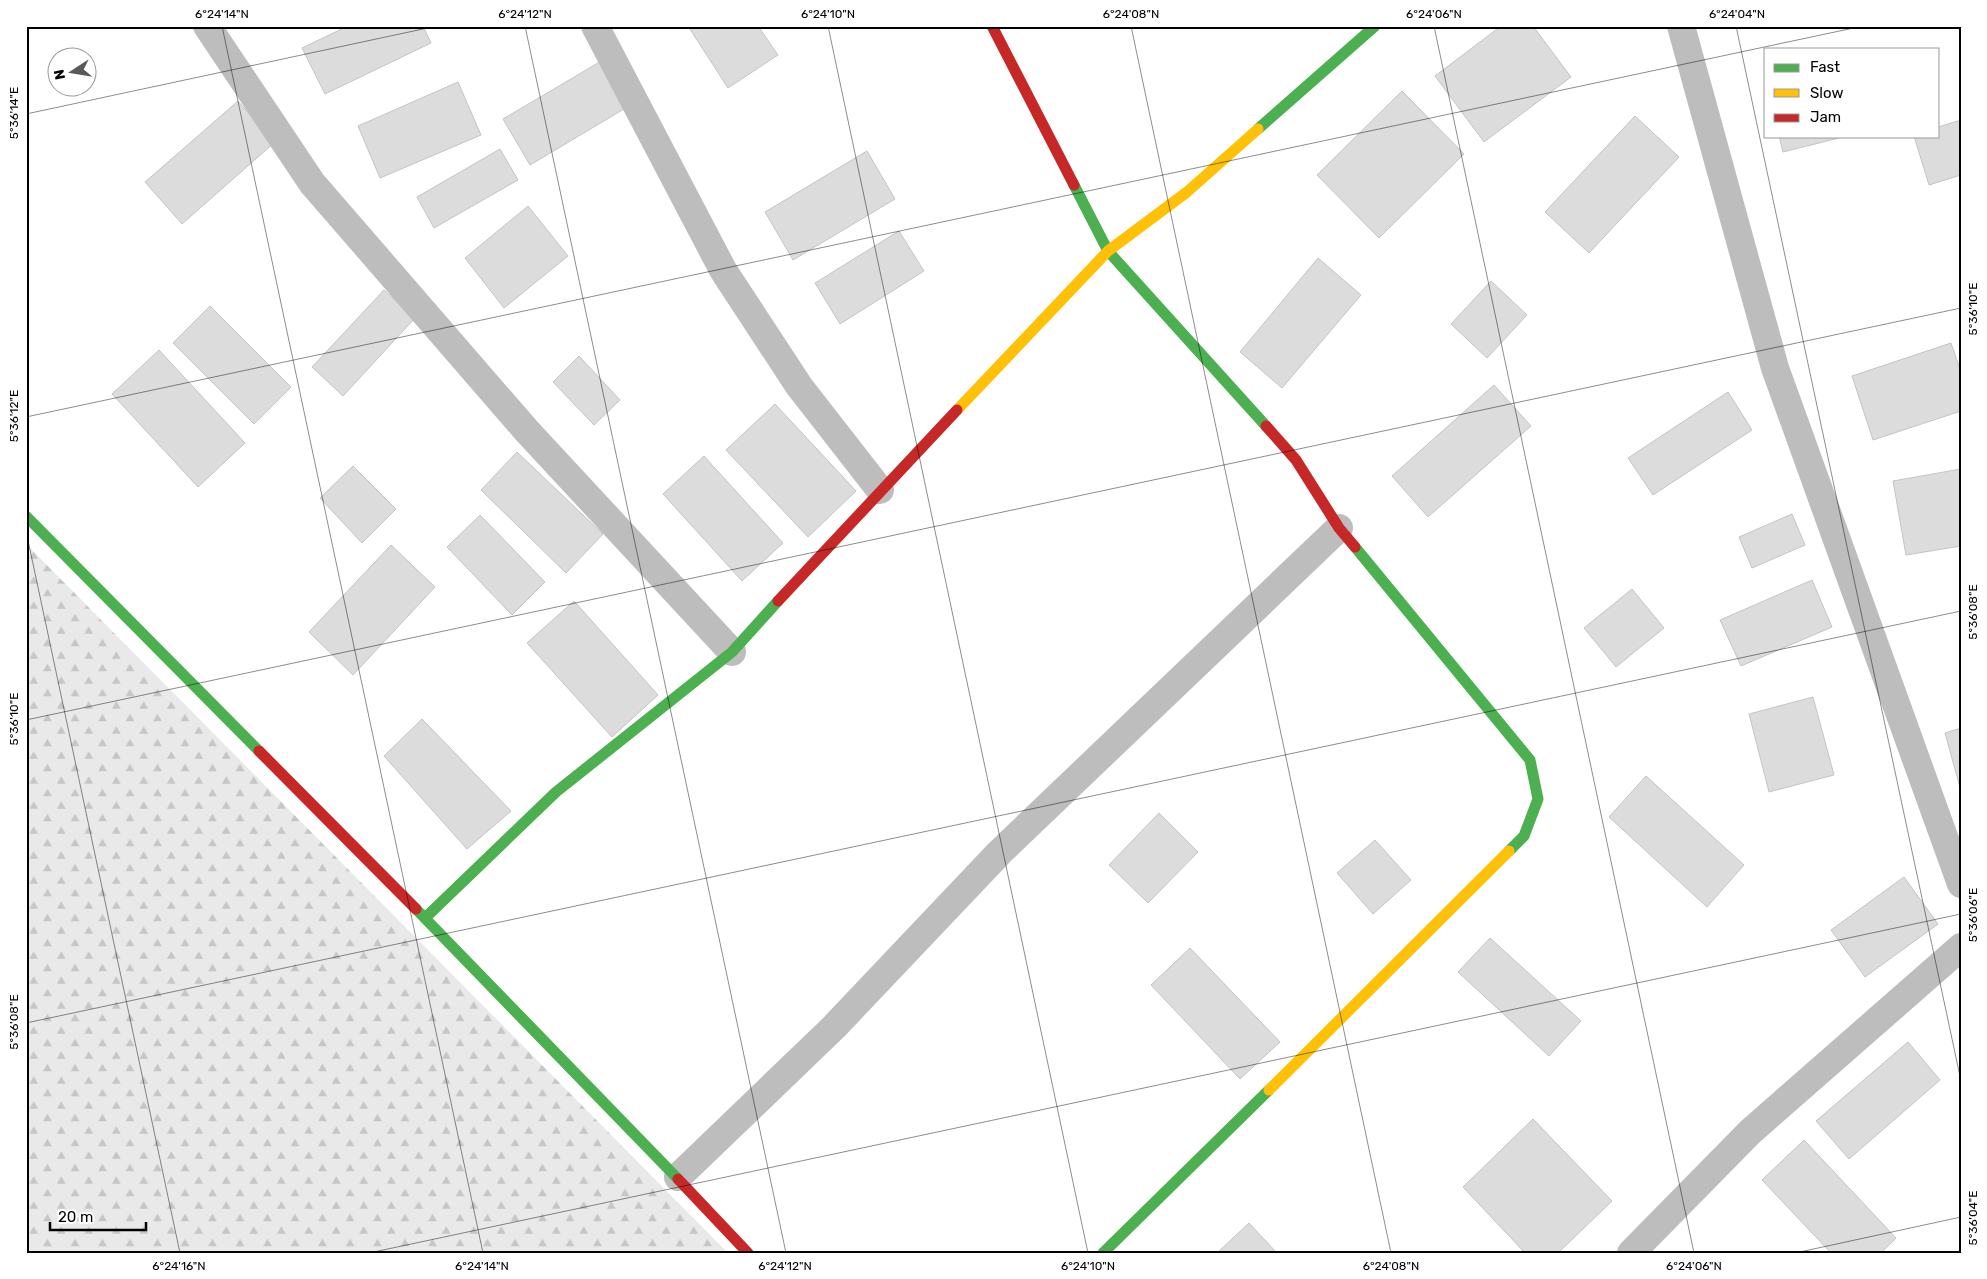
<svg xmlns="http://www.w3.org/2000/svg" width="1987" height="1279" font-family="Rubik,sans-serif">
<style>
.forest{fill:url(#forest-firs)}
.building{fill:#dcdcdc;stroke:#c4c4c4}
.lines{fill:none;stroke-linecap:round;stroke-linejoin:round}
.street{stroke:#bdbdbd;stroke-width:28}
.fast{stroke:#4caf50;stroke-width:11}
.slow{stroke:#ffc107;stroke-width:11}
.jam{stroke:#c62828;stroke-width:11}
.ticks{fill:none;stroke:#000;stroke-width:1;stroke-opacity:0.45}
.neatline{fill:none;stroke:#000;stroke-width:2}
.ticks-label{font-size:12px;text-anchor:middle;fill:#000}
</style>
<defs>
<pattern id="forest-firs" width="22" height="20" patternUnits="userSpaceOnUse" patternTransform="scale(1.25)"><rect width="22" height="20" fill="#e9e9e9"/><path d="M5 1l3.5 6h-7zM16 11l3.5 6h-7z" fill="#c6c6c6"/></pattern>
</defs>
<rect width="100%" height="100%" fill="#fff"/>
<!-- forest -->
<path class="forest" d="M26,544L728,1253H26Z"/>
<!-- building -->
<g class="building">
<path d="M348,26H423L431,43L325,94L302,48Z"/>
<path d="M688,26H758L778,55L728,88Z"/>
<path d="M1501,26H1533L1571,77L1484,142L1435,76Z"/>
<path d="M603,60L629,106L530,165L503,119Z"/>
<path d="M458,82L481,135L380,178L358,126Z"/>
<path d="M1402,91L1464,154L1379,238L1317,175Z"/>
<path d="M238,101L274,143L182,224L145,182Z"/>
<path d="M1635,116L1679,157L1589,253L1545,212Z"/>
<path d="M1961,120V175L1929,185L1914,136H1938V127Z"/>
<path d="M1779,136H1847L1783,152Z"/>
<path d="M500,149L518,180L434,228L417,197Z"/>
<path d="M867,151L895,199L793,260L765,212Z"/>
<path d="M528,206L568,256L504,308L465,258Z"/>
<path d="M899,231L924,271L840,324L815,283Z"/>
<path d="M1318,258L1361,295L1282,388L1240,352Z"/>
<path d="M1491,281L1527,315L1487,358L1451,324Z"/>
<path d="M384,290L415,318L343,396L312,367Z"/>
<path d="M210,306L291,387L254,424L173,343Z"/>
<path d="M1951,343L1961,372V411L1873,440L1852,376Z"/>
<path d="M159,350L245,443L198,487L112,394Z"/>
<path d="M579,356L620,400L594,425L553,382Z"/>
<path d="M1494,385L1531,426L1428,517L1392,476Z"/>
<path d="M1728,392L1752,430L1653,495L1628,458Z"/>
<path d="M775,404L856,491L808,537L726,450Z"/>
<path d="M517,452L603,534L566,573L481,490Z"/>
<path d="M704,456L783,543L742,581L663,494Z"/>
<path d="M353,466L396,509L362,543L320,498Z"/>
<path d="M1961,469V546L1906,555L1893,481Z"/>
<path d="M1792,514L1805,545L1752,568L1739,537Z"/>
<path d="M480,515L545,582L512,615L447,547Z"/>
<path d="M391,545L435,587L353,675L309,632Z"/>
<path d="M1812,580L1832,627L1741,666L1720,620Z"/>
<path d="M1632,589L1664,628L1616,667L1584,628Z"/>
<path d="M574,601L658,695L612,737L527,643Z"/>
<path d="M1813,697L1834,775L1769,792L1749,714Z"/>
<path d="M422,719L511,811L467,849L384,756Z"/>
<path d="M1961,728V791L1945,733Z"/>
<path d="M1646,776L1744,865L1707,907L1609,817Z"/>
<path d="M1159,813L1198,852L1148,903L1109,865Z"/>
<path d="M1375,840L1411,880L1373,914L1337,873Z"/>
<path d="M1904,877L1938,924L1865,977L1831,930Z"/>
<path d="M1490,938L1581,1021L1549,1056L1458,972Z"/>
<path d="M1190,948L1280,1042L1240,1079L1151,985Z"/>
<path d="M1908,1042L1940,1080L1849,1159L1816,1121Z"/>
<path d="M1533,1119L1612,1201L1558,1253H1525L1463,1187Z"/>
<path d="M1804,1140L1896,1238L1881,1253H1831L1762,1180Z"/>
<path d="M1249,1223L1277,1253H1217Z"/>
</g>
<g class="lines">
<!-- street -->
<g class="street">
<path d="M207,26L312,183L526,430L732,652"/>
<path d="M595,26L723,270L799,386L880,490"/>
<path d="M1681,26L1775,368L1961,884"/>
<path d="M678,1177L834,1027L1000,852L1339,528"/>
<path d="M1631,1253L1750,1132L1961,947"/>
</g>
<!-- fast -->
<g class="fast">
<path d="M1258,129L1375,26"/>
<path d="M1074,185L1108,251L1266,426"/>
<path d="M26,516L259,751"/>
<path d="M1355,547L1530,760L1538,799L1524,836L1509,851"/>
<path d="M416,909L678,1179"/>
<path d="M425,918L556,792L732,652L778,601"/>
<path d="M1103,1253L1269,1090"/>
</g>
<!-- slow -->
<g class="slow">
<path d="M957,410L1108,251L1187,192L1258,129"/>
<path d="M1269,1090L1509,851"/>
</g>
<!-- jam -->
<g class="jam">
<path d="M992,26L1074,185"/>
<path d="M1266,426L1296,460L1339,528L1355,547"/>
<path d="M778,601L957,410"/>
<path d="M259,751L416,909"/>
<path d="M678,1179L748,1253"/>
</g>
</g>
<!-- ticks -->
<path class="ticks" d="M222,26L483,1253M525,26L786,1253M828,26L1088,1253M1131,26L1391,1253M1434,26L1694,1253M1736,26L1961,1081M26,114L437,26M26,417L1863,26M26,531L180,1253M26,720L1961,308M26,1023L1961,611M369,1253L1961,914M1795,1253L1961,1217"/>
<!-- border -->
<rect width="1987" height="1279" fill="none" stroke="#ffffff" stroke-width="55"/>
<!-- legend -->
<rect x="1764" y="48" width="175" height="90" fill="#ffffff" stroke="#999999"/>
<rect x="1774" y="64" width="25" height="8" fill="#4caf50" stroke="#999999"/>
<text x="1810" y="72" font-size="15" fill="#000000">Fast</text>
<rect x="1774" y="89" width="25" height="8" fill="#ffc107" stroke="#999999"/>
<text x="1810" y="98" font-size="15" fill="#000000">Slow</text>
<rect x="1774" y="114" width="25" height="8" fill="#c62828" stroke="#999999"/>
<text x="1810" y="122" font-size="15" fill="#000000">Jam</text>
<!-- north arrow -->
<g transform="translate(72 72) rotate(258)"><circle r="24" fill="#ffffff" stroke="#999999"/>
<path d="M0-4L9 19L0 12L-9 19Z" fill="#595959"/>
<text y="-8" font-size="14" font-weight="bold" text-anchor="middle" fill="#000000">N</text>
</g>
<!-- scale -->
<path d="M50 1222v8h96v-8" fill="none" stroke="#000000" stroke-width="2.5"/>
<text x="58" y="1222" font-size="15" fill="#000000" stroke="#ffffff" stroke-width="4" paint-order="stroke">20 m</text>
<rect x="28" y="28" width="1932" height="1224" class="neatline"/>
<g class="ticks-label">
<text x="222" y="18">6°24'14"N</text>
<text x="525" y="18">6°24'12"N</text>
<text x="828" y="18">6°24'10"N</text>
<text x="1131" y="18">6°24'08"N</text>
<text x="1434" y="18">6°24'06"N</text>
<text x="1737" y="18">6°24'04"N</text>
<text transform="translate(14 113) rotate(-90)" y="4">5°36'14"E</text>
<text transform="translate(1973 309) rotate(-90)" y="4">5°36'10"E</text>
<text transform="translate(14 416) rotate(-90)" y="4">5°36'12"E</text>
<text transform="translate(1973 612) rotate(-90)" y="4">5°36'08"E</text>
<text transform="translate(14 719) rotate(-90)" y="4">5°36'10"E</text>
<text transform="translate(1973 915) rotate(-90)" y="4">5°36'06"E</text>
<text transform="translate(14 1022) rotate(-90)" y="4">5°36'08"E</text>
<text transform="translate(1973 1218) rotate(-90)" y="4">5°36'04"E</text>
<text x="179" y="1270">6°24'16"N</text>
<text x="482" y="1270">6°24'14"N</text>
<text x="785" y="1270">6°24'12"N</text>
<text x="1088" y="1270">6°24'10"N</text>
<text x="1391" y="1270">6°24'08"N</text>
<text x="1694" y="1270">6°24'06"N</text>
</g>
</svg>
